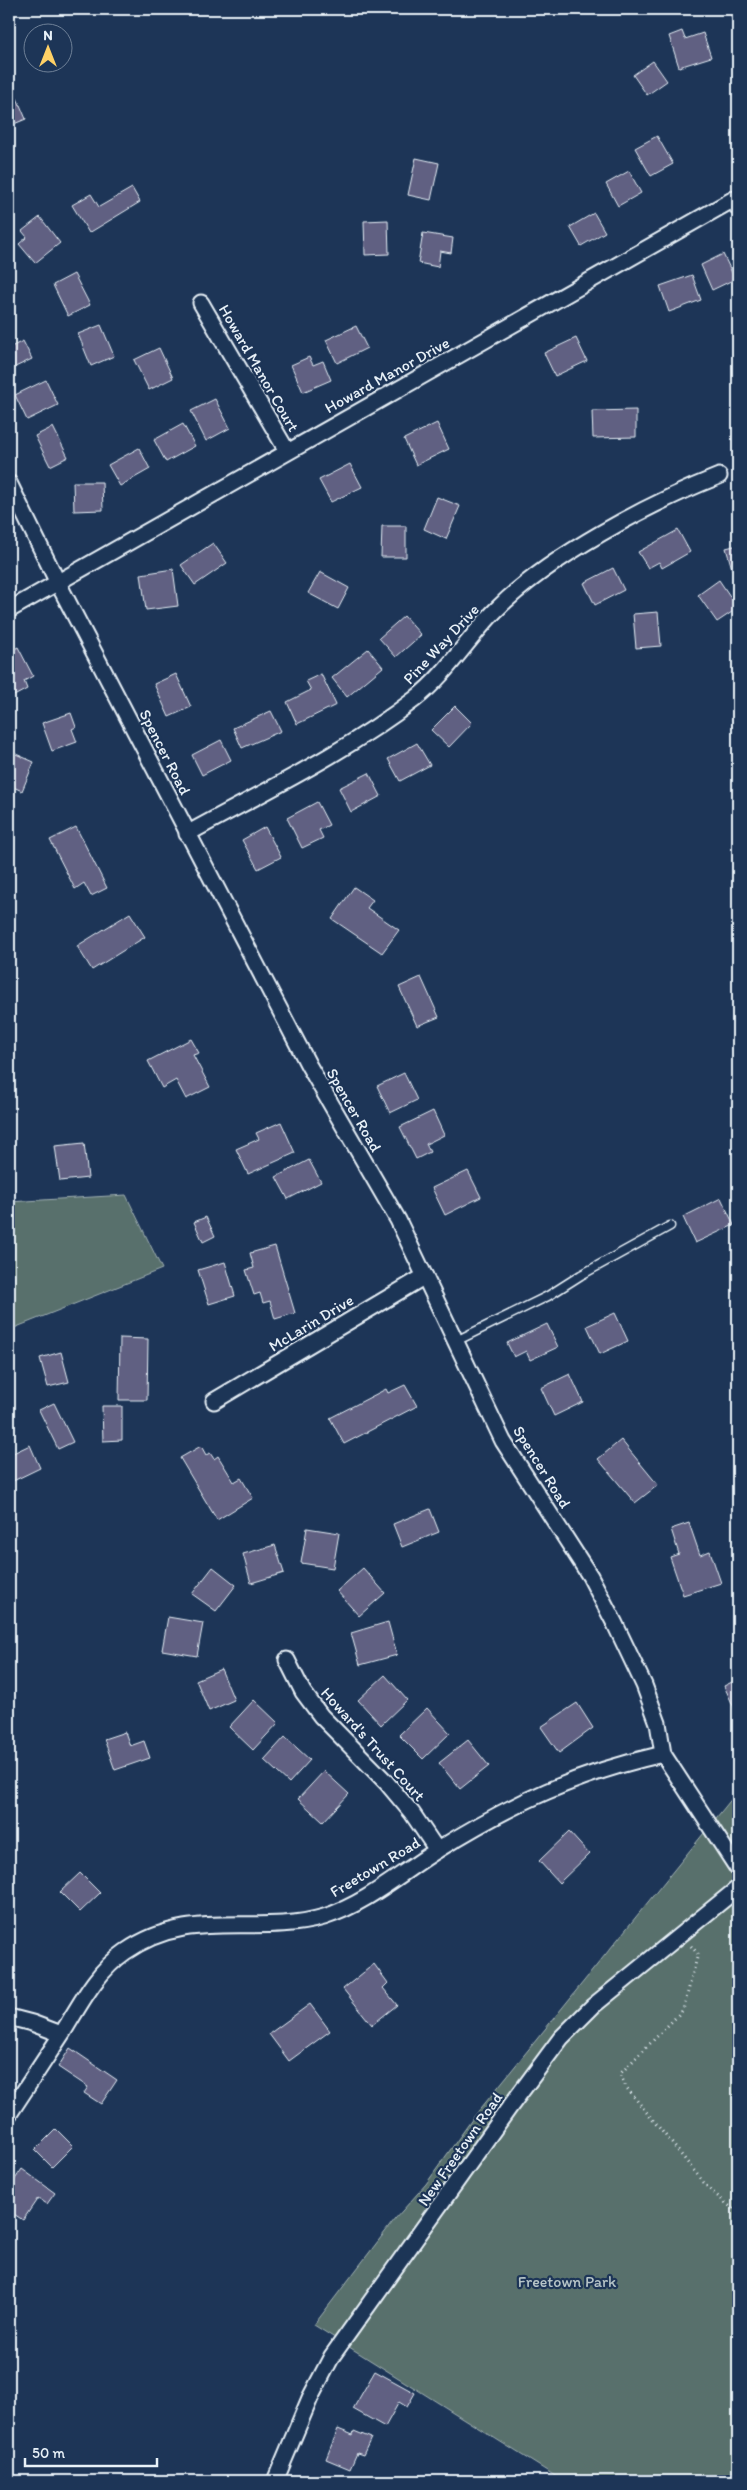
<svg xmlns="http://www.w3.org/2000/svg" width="747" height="2490" font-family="Itim,sans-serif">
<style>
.green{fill:#59706c;stroke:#a0b0b2}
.building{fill:#616082;stroke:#e8f1f8}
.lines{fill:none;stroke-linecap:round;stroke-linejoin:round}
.service-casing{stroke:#e8f1f8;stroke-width:11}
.minor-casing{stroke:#e8f1f8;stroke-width:19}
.path{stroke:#e8f1f8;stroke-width:3;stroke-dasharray:1 4;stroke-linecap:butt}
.service{stroke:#1d3557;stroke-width:8}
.minor{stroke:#1d3557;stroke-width:15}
.labels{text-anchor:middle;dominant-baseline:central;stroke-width:4.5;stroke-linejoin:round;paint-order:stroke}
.street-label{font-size:16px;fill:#e8f1f8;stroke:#1d3557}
.park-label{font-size:16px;fill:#b6c4c7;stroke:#1d3557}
</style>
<rect width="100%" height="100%" fill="#1d3557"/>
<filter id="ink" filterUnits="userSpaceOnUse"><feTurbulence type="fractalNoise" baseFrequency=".02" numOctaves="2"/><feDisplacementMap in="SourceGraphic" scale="10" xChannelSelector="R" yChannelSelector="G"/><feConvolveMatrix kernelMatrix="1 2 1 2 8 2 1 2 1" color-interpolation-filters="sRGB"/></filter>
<g filter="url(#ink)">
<!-- green -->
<g class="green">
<path d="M126,1195L162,1269L9,1330V1202Z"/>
<path d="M738,1791V2481H563L314,2325L395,2219L426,2184L473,2118Z"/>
</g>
<!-- building -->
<g class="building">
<path d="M728,9H738V21L734,23Z"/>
<path d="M682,31L685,39L703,33L711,57L679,67L669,36Z"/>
<path d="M653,61L667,81L647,95L633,75Z"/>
<path d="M17,98L26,119L9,126V101Z"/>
<path d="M657,136L673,164L651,176L635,148Z"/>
<path d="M416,158L439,163L431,200L408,195Z"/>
<path d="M629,171L641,193L618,206L606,184Z"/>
<path d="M132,188L140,202L89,233L72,205L91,194L99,207Z"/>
<path d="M594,213L605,232L581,246L570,227Z"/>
<path d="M40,217L60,243L35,263L19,244L27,237L22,231Z"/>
<path d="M388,220L389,254L365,255L364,221Z"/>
<path d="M423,233L453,238L451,253L440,251L438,267L418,263Z"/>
<path d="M723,254L735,279L712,290L701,265Z"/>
<path d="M74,274L90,305L68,316L53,285Z"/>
<path d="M692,275L701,300L669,312L660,286Z"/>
<path d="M101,325L114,356L91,366L78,334Z"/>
<path d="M356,326L367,348L337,363L326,340Z"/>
<path d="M576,338L587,361L555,376L544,353Z"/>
<path d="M23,341L32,359L9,370V348Z"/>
<path d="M159,348L173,378L149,390L134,360Z"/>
<path d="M309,357L313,365L323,361L331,380L303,392L291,365Z"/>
<path d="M46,380L58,405L27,420L15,395Z"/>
<path d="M215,399L230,428L206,441L191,411Z"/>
<path d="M636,410V437L593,438L592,411Z"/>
<path d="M437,423L449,449L416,465L404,439Z"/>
<path d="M183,424L195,446L166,462L154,440Z"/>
<path d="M53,427L68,457L50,466L35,436Z"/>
<path d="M139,448L150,469L120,486L108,465Z"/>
<path d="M350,464L362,487L331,502L319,480Z"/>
<path d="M73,482H102L103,510L74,511Z"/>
<path d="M437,497L460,506L446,539L424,529Z"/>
<path d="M382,526H406V557H381Z"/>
<path d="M678,530L690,552L662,568L659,562L648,568L638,552Z"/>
<path d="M213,543L227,563L195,585L181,565Z"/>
<path d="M738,545V571L733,572L726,548Z"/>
<path d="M613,568L624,590L595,605L584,583Z"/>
<path d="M173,569L178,606L146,610L141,574Z"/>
<path d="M320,572L349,588L338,609L308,593Z"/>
<path d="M719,580L738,608L717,622L698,595Z"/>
<path d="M658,612L661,646L636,648L633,614Z"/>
<path d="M404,616L421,635L396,657L379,638Z"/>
<path d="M18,647L33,676L24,681L27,689L14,696L9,686V652Z"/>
<path d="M368,649L383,667L347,697L332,678Z"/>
<path d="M176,674L191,707L169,717L154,684Z"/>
<path d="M321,674L336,705L297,724L287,702L311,690L306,681Z"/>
<path d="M455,706L472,723L449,747L431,730Z"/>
<path d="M271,711L281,731L242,748L233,728Z"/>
<path d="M71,713L76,727L72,729L77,742L52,751L42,723Z"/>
<path d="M221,740L231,760L202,775L192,755Z"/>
<path d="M417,743L430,765L400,781L388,759Z"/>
<path d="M9,751L34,762L22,791L9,785Z"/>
<path d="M369,773L381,796L351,812L339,788Z"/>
<path d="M317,802L329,825L319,830L323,838L302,848L287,818Z"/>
<path d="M76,827L107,888L91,896L84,883L75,889L50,840Z"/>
<path d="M265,827L281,857L258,869L242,840Z"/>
<path d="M354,887L373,900L367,908L399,930L382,953L332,919Z"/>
<path d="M130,913L145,937L92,970L77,946Z"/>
<path d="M421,977L439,1017L417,1026L399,987Z"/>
<path d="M191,1039L199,1053L193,1055L210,1087L186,1099L176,1080L162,1088L148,1061Z"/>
<path d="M404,1073L417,1100L390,1113L377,1086Z"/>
<path d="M433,1111L444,1135L426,1144L430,1152L416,1159L400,1127Z"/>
<path d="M281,1122L295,1153L248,1174L236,1149L259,1139L256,1133Z"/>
<path d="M84,1143L88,1178L60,1181L55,1146Z"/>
<path d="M309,1160L321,1182L288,1199L276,1177Z"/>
<path d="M468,1171L481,1197L445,1215L432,1188Z"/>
<path d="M721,1198L734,1225L695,1243L683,1217Z"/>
<path d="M206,1217L215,1236L203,1242L194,1222Z"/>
<path d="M275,1246L295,1313L275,1319L270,1301L263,1303L260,1293L254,1295L246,1270L254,1268L250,1253Z"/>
<path d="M225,1262L235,1296L209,1304L198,1270Z"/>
<path d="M615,1313L628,1341L600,1354L587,1326Z"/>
<path d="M547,1324L558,1347L530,1360L526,1351L514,1357L507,1343Z"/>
<path d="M120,1338L148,1339L147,1400H119Z"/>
<path d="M61,1352L69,1382L48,1387L40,1358Z"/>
<path d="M570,1374L583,1402L554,1416L541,1388Z"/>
<path d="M405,1385L417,1406L344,1444L330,1418L386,1389L388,1393Z"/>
<path d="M54,1403L73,1442L58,1449L39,1410Z"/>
<path d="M102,1406H122V1440L103,1441Z"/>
<path d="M621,1440L658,1485L635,1503L598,1459Z"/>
<path d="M30,1445L40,1468L9,1483V1455Z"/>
<path d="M201,1446L206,1455L210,1453L214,1459L218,1456L234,1482L241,1478L253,1498L217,1520L180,1458Z"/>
<path d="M430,1509L439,1532L402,1547L393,1524Z"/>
<path d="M689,1523L700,1555L710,1551L721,1583L683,1595L670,1557L679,1554L671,1529Z"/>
<path d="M307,1528L339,1533L333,1568L301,1563Z"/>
<path d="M275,1545L284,1573L251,1583L243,1554Z"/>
<path d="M213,1567L236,1585L216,1611L192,1594Z"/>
<path d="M363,1568L385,1593L359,1616L337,1591Z"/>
<path d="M168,1617L203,1623L197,1656L162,1650Z"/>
<path d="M388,1622L397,1655L360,1665L351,1633Z"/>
<path d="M221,1669L234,1700L209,1711L196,1680Z"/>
<path d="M385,1675L407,1700L381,1725L358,1700Z"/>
<path d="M738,1679V1716L724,1686Z"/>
<path d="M254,1700L278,1723L253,1750L229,1727Z"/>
<path d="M577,1703L593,1728L559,1753L541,1727Z"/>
<path d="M427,1708L450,1733L423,1759L399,1735Z"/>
<path d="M125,1732L130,1746L144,1741L150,1758L115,1770L104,1739Z"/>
<path d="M285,1737L310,1760L289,1783L264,1760Z"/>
<path d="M468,1740L489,1766L460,1789L439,1763Z"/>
<path d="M324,1771L349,1794L323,1822L298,1799Z"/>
<path d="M569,1832L589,1854L559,1883L539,1861Z"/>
<path d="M80,1873L100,1893L80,1912L60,1892Z"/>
<path d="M374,1964L388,1983L383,1988L397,2005L372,2025L343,1989Z"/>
<path d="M310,2004L330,2031L289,2061L269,2034Z"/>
<path d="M70,2048L117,2080L101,2104L84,2093L88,2087L58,2067Z"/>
<path d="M56,2129L73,2146L52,2167L35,2150Z"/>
<path d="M22,2169L55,2193L47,2204L38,2198L23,2220L9,2211V2188Z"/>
<path d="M375,2371L415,2393L407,2407L399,2402L385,2427L353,2409Z"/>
<path d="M338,2429L353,2435L354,2431L371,2438L363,2455L357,2453L350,2469L326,2459Z"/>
<path d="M320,2476L338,2481H318Z"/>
</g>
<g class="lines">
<!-- service casing -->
<g class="service-casing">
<path id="service" d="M456,1341L548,1296L581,1275L670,1226"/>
</g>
<!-- minor casing -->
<g class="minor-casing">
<g id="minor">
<path d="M201,303L287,451"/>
<path d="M9,483L58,583L309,1066L398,1220L503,1441L590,1576L615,1624L644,1685L658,1723L663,1754L738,1869"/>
<path d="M9,610L734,199L738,208"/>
<path d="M187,834C265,791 345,753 415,699C447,674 468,638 496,610C548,557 650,503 719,476"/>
<path d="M214,1401L425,1276"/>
<path d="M287,1660L303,1692L321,1716L386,1782L412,1813L437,1850"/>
<path d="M9,2017L32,2023L61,2034"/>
<path d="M9,2114C27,2087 45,2059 63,2032C81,2003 96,1972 125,1952C191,1906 255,1937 324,1917C366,1904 402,1872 439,1849C513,1803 578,1773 663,1754"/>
<path d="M275,2481L310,2398L332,2356L509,2108L561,2038L593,2006L738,1888"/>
</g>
</g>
<!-- path -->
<path class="path" d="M691,1946L698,1954L683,2010L620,2074L626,2087L709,2189L738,2213"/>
<!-- service -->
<use href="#service" class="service"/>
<!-- minor -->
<use href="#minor" class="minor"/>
</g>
</g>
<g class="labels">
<!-- street labels -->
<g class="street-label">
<text transform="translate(259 368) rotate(60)">Howard Manor Court</text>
<text transform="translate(387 375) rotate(-29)">Howard Manor Drive</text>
<text transform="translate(441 644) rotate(-47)">Pine Way Drive</text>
<text transform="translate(165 752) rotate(63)">Spencer Road</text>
<text transform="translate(354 1110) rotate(60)">Spencer Road</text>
<text transform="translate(311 1323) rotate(-31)">McLarin Drive</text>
<text transform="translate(542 1467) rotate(58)">Spencer Road</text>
<text transform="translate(373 1744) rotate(48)">Howard's Trust Court</text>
<text transform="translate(375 1867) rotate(-31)">Freetown Road</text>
<text transform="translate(460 2149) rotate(-55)">New Freetown Road</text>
</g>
<!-- park labels -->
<g class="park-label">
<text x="567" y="2281">Freetown Park</text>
</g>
</g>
<!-- margin -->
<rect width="747" height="2490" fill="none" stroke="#1d3557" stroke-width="30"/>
<rect x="15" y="15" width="717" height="2460" fill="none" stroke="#e8f1f8" stroke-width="2" filter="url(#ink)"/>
<!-- north arrow -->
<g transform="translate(48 48)"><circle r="24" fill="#1d3557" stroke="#6e8097"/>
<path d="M0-4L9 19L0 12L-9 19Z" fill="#ffd166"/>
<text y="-8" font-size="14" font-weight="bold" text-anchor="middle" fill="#e8f1f8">N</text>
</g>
<!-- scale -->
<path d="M25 2458v8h132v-8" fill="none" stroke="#e8f1f8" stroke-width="2.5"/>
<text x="32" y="2458" font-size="15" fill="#e8f1f8" stroke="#1d3557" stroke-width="4" paint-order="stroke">50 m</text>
</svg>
